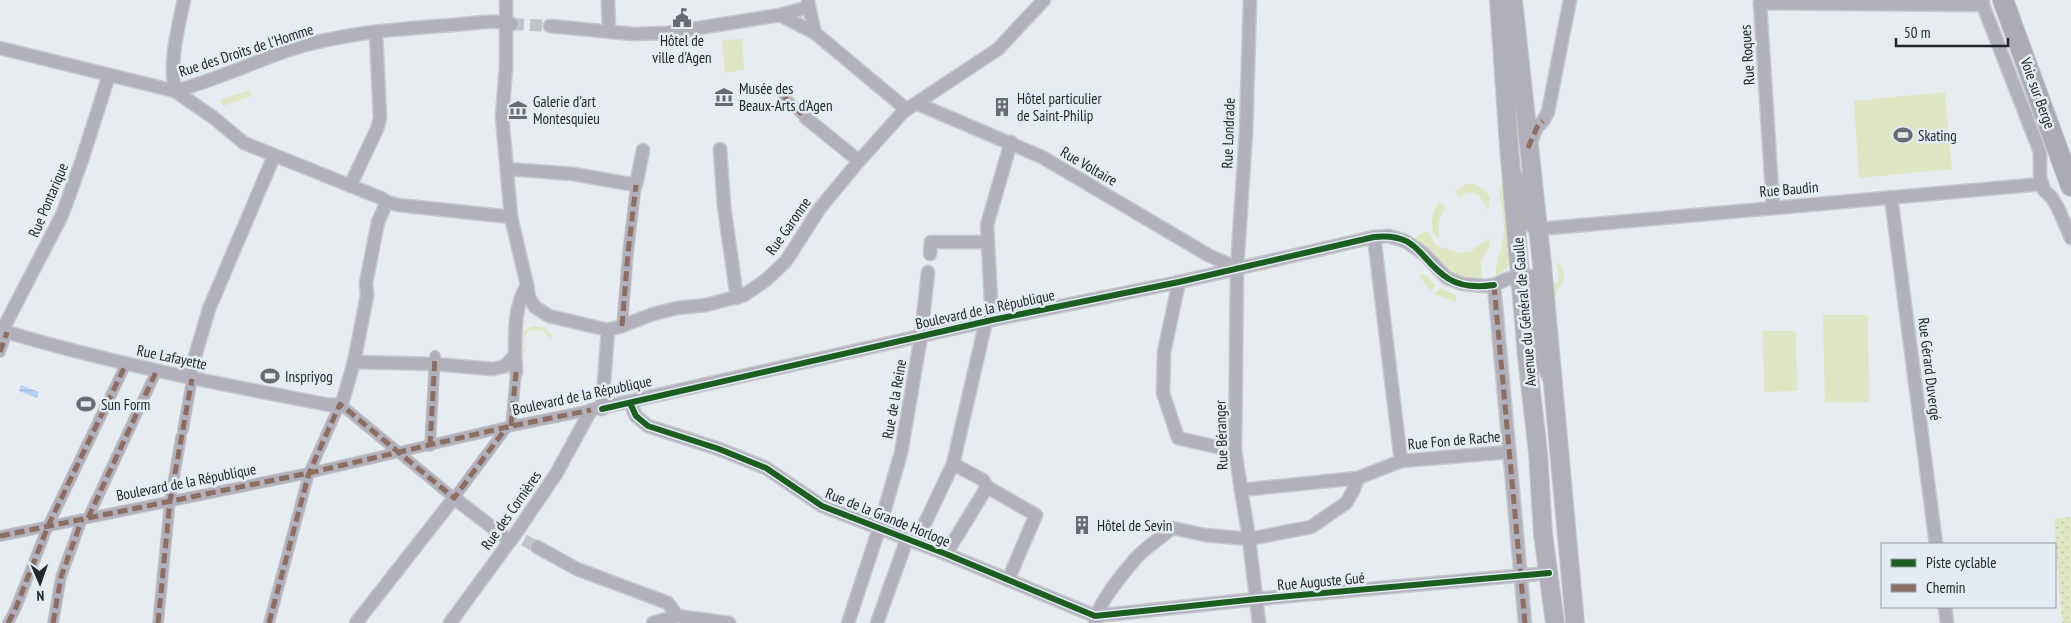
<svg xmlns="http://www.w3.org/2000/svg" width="2071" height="623" font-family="'PT Sans Narrow',sans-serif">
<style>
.grass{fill:#e0e6c3}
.park{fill:url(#park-dots)}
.water{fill:url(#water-rules)}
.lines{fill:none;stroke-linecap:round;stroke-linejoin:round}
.minor-tunnel{stroke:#c0c4c9;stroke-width:12;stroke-dasharray:12 6;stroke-linecap:butt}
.pedestrian-casing{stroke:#c5c8cc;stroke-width:12}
.minor-casing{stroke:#c5c8cc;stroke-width:15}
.secondary-casing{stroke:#c5c8cc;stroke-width:20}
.primary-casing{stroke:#c5c8cc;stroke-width:22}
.pedestrian{stroke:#b2b0bb;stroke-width:10}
.minor{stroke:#b2b0bb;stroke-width:12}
.secondary{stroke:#b1b0ba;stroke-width:18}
.primary{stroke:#abaab5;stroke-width:20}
.quiet{stroke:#8d6e63;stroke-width:5;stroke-dasharray:10 5;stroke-linecap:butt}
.cycleway-casing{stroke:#e3ebf5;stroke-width:9}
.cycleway{stroke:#1b5e20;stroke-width:6}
.labels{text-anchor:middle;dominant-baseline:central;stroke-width:5;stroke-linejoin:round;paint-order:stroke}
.poi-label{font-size:15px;fill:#23262a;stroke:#e3ebf5;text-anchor:start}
.street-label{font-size:15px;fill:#23262a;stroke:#e3ebf5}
</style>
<defs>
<pattern id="park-dots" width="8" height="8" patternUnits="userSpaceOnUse" patternTransform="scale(1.25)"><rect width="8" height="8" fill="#e0e6c3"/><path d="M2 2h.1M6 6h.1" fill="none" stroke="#c0c5a8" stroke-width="1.8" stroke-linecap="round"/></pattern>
<pattern id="water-rules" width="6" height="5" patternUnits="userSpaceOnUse" patternTransform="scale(1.25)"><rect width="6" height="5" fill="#b8d2f9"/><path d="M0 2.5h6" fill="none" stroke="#9eb4d6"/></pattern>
</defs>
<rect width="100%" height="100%" fill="#e7ecf1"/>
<!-- grass -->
<g class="grass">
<path d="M742,39L744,70L725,73L722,40Z"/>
<path d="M250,90L252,96L223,106L220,100Z"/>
<path d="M1945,92L1952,169L1859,178L1854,101Z"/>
<path d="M1505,181L1512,256L1510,264L1496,277C1494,261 1503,248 1504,232C1505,217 1499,203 1500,189L1501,183Z"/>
<path d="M1467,184H1475L1486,190L1490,198L1488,210L1478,194L1468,192L1459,197L1455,190Z"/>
<path d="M1439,201L1445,208L1439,220V239C1427,229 1432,213 1439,201Z"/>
<path d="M1425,232L1429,233L1436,245L1459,253L1471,251L1489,238L1490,246L1481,262V281C1451,280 1435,260 1415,239L1418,235Z"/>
<path d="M1557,262L1563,268L1564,280L1557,290L1554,306L1553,283H1559Z"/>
<path d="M1423,273L1436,285L1431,291L1419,276Z"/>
<path d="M1440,288L1456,295V302L1434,294Z"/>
<path d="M1823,315H1868L1869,402L1825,403Z"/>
<path d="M534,326L545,328L553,336L550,338L542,330L529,331C522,337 522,344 526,352L524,354C516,343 521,330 534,326Z"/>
<path d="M1763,331H1796L1797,391L1764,392Z"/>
</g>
<!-- park -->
<path class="park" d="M2071,517V623H2062L2054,519Z"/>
<!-- water -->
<path class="water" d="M21,385L39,392L37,398L19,391Z"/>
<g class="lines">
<!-- minor-tunnel -->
<g class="minor-tunnel">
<path d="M512,24L550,26"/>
<path d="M524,540L537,547"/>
</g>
<!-- pedestrian casing -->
<g class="pedestrian-casing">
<g id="pedestrian">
<path d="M784,97L806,118"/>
<path d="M622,326L628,253L636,185"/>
<path d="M0,352L7,332"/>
<path d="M511,426L516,372"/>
<path d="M183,430L192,379"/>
<path d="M430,446L435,356"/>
<path d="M88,518L157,370"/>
<path d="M0,536L309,473L507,427L591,410"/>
<path d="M8,623L15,610L48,526L126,364"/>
<path d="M53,623L61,577L82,519"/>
<path d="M158,623L170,501L181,437"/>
<path d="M269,623L309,473L340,404L454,498L507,427"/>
</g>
</g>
<!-- minor casing -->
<g class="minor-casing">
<g id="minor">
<path d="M506,0V68L502,116L511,217"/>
<path d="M608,0L609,31"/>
<path d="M1250,0L1246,132L1237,268L1235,451L1249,539L1259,623"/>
<path d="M1981,0L2040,152V177L2044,190L2052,198L2058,208L2071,238"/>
<path d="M809,7L815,33"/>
<path d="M780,15L815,33L906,109"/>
<path d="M550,26L633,34L667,33L780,15L809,7L808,0"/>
<path d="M0,48L175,91C213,81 249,64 286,51C338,33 397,29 452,25C471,24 493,19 512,24"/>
<path d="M175,91L214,118L244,143L381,198L387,202"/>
<path d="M175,91C169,62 178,28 184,0"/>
<path d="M918,104L1042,157L1208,255L1237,268"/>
<path d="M806,118L859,161"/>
<path d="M1531,142L1537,127L1543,121L1548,112L1570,0"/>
<path d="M720,149L724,206L737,298"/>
<path d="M507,169L573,174L636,185L643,150"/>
<path d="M1514,172L1521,184L1527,224L1539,229L2042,184"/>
<path d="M350,186L377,129L380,118L376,33"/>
<path d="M1891,197L1936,544"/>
<path d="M1773,207L1760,3L1975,5L1983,3"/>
<path d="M1374,237L1401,461"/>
<path d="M930,254L931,242H988"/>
<path d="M1179,282L1164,352L1163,393L1178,438L1235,451"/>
<path d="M527,285L529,298L535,307L549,316L608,330L622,326L653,314L677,308L706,305L744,295L766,280L786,261L820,208L859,161L903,112L998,49L1044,0"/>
<path d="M1494,285L1525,623"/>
<path d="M992,320L987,225L1011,142"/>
<path d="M0,330C108,363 219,384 330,405L340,404L343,400L354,362"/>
<path d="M2,331L62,215L82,160L109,75"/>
<path d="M515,355L505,366L493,369L434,364L354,362L367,296L366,283L378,222L387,202L398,205L511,217L527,285C515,306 515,328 515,352C515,359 516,365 516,372"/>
<path d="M189,377L209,309L274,156"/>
<path d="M630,403L636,416L648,426L719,449L766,468L822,506L946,554L1095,616L1257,599L1549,573"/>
<path d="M602,409L608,330"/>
<path d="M953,464L983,480L987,487L1036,515L1008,580"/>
<path d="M1241,490L1358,478L1401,461L1509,452"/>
<path d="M916,542L953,464L986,321"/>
<path d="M537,547L577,569L668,603L677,616"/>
<path d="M946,554L987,487"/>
<path d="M1945,607L1947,623"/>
<path d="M677,616L729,623"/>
<path d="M1095,622C1097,604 1124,572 1136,558C1146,547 1161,538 1172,528L1205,535L1249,539L1311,527L1346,503L1353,491L1358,478"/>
<path d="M356,623L454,498L510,541"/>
<path d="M450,623L516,533L556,474L591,410L992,320L1179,282L1374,237L1389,236L1405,241L1423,253L1447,278L1463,284L1485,286L1494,285L1507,279L1534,276L1542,365L1550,380"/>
<path d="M653,623L677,616"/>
<path d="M848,623L879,529L901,453L921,336L928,272"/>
<path d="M877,623L907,539"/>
</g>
</g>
<!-- secondary casing -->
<g class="secondary-casing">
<g id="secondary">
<path d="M1499,0L1509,147L1527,357L1538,452L1543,534L1555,623"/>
<path d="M1513,0L1542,264L1575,623"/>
</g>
</g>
<!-- primary casing -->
<g class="primary-casing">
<path id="primary" d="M2003,0L2071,186"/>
</g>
<!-- pedestrian -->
<use href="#pedestrian" class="pedestrian"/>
<!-- minor -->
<use href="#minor" class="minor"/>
<!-- secondary -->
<use href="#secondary" class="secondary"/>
<!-- primary -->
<use href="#primary" class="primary"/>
<!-- quiet -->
<g class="quiet">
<path d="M784,97L806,118"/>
<path d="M1528,148L1537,127L1543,121"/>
<path d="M1494,285L1525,623"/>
<path d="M622,326L628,253L636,185"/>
<path d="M0,352L7,332"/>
<path d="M511,426L516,372"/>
<path d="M430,446L435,356"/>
<path d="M88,518L157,370"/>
<path d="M0,536L309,473L507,427L591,410"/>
<path d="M8,623L15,610L48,526L126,364"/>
<path d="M53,623L61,577L82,519"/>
<path d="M158,623L170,501L192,379"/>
<path d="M269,623L309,473L340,404L454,498L507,427"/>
</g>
<!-- cycleway casing -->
<g class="cycleway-casing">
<g id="cycleway">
<path d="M630,403L636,416L648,426L719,449L766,468L822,506L946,554L1095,616L1257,599L1549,573"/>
<path d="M602,409L992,320L1179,282L1374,237C1420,232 1419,261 1449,279C1462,287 1480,287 1494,285"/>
</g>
</g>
<!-- cycleway -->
<use href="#cycleway" class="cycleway"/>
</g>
<!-- icons -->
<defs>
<g id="civic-bare" transform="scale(1.5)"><path d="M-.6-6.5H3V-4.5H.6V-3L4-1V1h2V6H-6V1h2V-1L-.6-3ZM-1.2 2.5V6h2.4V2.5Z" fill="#686b70" stroke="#e3ebf5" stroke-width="2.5" paint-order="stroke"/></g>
<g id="museum-bare" transform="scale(1.5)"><path d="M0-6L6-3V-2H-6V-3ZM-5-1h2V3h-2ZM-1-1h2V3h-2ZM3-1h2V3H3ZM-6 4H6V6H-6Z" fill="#686b70" stroke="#e3ebf5" stroke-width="2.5" paint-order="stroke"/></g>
<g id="building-bare" transform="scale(1.5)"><path d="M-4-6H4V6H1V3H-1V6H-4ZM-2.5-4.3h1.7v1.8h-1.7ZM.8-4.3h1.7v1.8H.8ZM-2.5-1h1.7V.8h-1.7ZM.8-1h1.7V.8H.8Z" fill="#686b70" stroke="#e3ebf5" stroke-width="2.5" paint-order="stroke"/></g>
<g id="stadium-bare" transform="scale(1.5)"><path d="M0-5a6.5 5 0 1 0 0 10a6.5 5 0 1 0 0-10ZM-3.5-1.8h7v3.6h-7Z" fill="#686b70" stroke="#e3ebf5" stroke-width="2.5" paint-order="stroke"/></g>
</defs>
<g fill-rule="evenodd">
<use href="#civic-bare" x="682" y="18"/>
<use href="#museum-bare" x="724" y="97"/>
<use href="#building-bare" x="1002" y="107"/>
<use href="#museum-bare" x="518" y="110"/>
<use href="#stadium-bare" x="1903" y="135"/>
<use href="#stadium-bare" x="270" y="376"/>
<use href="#stadium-bare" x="86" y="404"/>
<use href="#building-bare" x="1082" y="525"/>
</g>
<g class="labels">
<!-- poi labels -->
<g class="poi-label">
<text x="682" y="40" text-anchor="middle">Hôtel de<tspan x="682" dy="17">ville d'Agen</tspan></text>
<text x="739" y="88">Musée des<tspan x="739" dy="17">Beaux-Arts d'Agen</tspan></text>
<text x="1017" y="98">Hôtel particulier<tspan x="1017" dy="17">de Saint-Philip</tspan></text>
<text x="533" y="101">Galerie d'art<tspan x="533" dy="17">Montesquieu</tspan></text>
<text x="1918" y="135">Skating</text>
<text x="285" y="376">Inspriyog</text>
<text x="101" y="404">Sun Form</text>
<text x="1097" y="525">Hôtel de Sevin</text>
</g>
<!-- street labels -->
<g class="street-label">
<text transform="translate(246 50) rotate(-18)">Rue des Droits de l'Homme</text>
<text transform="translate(1747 55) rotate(-94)">Rue Roques</text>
<text transform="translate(2038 93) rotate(70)">Voie sur Berge</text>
<text transform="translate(1228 133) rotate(-88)">Rue Londrade</text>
<text transform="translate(1089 166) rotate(30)">Rue Voltaire</text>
<text transform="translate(1789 189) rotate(-5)">Rue Baudin</text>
<text transform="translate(48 200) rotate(-67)">Rue Pontarique</text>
<text transform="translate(788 226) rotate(-55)">Rue Garonne</text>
<text transform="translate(985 309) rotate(-12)">Boulevard de la République</text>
<text transform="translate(1524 312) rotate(-95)">Avenue du Général de Gaulle</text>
<text transform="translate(172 357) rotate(12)">Rue Lafayette</text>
<text transform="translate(1930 369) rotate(83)">Rue Gérard Duvergé</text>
<text transform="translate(582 395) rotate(-12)">Boulevard de la République</text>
<text transform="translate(894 399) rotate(-80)">Rue de la Reine</text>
<text transform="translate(1221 435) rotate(-92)">Rue Béranger</text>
<text transform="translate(1454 440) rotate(-5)">Rue Fon de Rache</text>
<text transform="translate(186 482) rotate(-11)">Boulevard de la République</text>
<text transform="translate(511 510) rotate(-55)">Rue des Cornières</text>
<text transform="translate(888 517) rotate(22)">Rue de la Grande Horloge</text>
<text transform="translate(1321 581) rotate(-5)">Rue Auguste Gué</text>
</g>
</g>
<!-- legend -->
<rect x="1881" y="543" width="175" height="65" fill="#e3ebf5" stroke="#969ca4"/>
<rect x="1891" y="559" width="25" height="8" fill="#1b5e20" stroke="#969ca4"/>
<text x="1926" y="568" font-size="15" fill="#23262a">Piste cyclable</text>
<rect x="1891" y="584" width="25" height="8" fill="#8d6e63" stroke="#969ca4"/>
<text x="1926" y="593" font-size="15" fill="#23262a">Chemin</text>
<!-- north arrow -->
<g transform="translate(40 583) rotate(178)" stroke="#e3ebf5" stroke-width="4" paint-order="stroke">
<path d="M0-4L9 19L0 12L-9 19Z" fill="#23262a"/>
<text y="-8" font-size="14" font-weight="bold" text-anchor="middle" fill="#23262a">N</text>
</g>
<!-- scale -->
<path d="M1896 38v8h112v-8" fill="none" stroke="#23262a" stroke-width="2.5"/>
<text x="1904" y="38" font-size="15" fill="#23262a" stroke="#e3ebf5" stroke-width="4" paint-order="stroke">50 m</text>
</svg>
